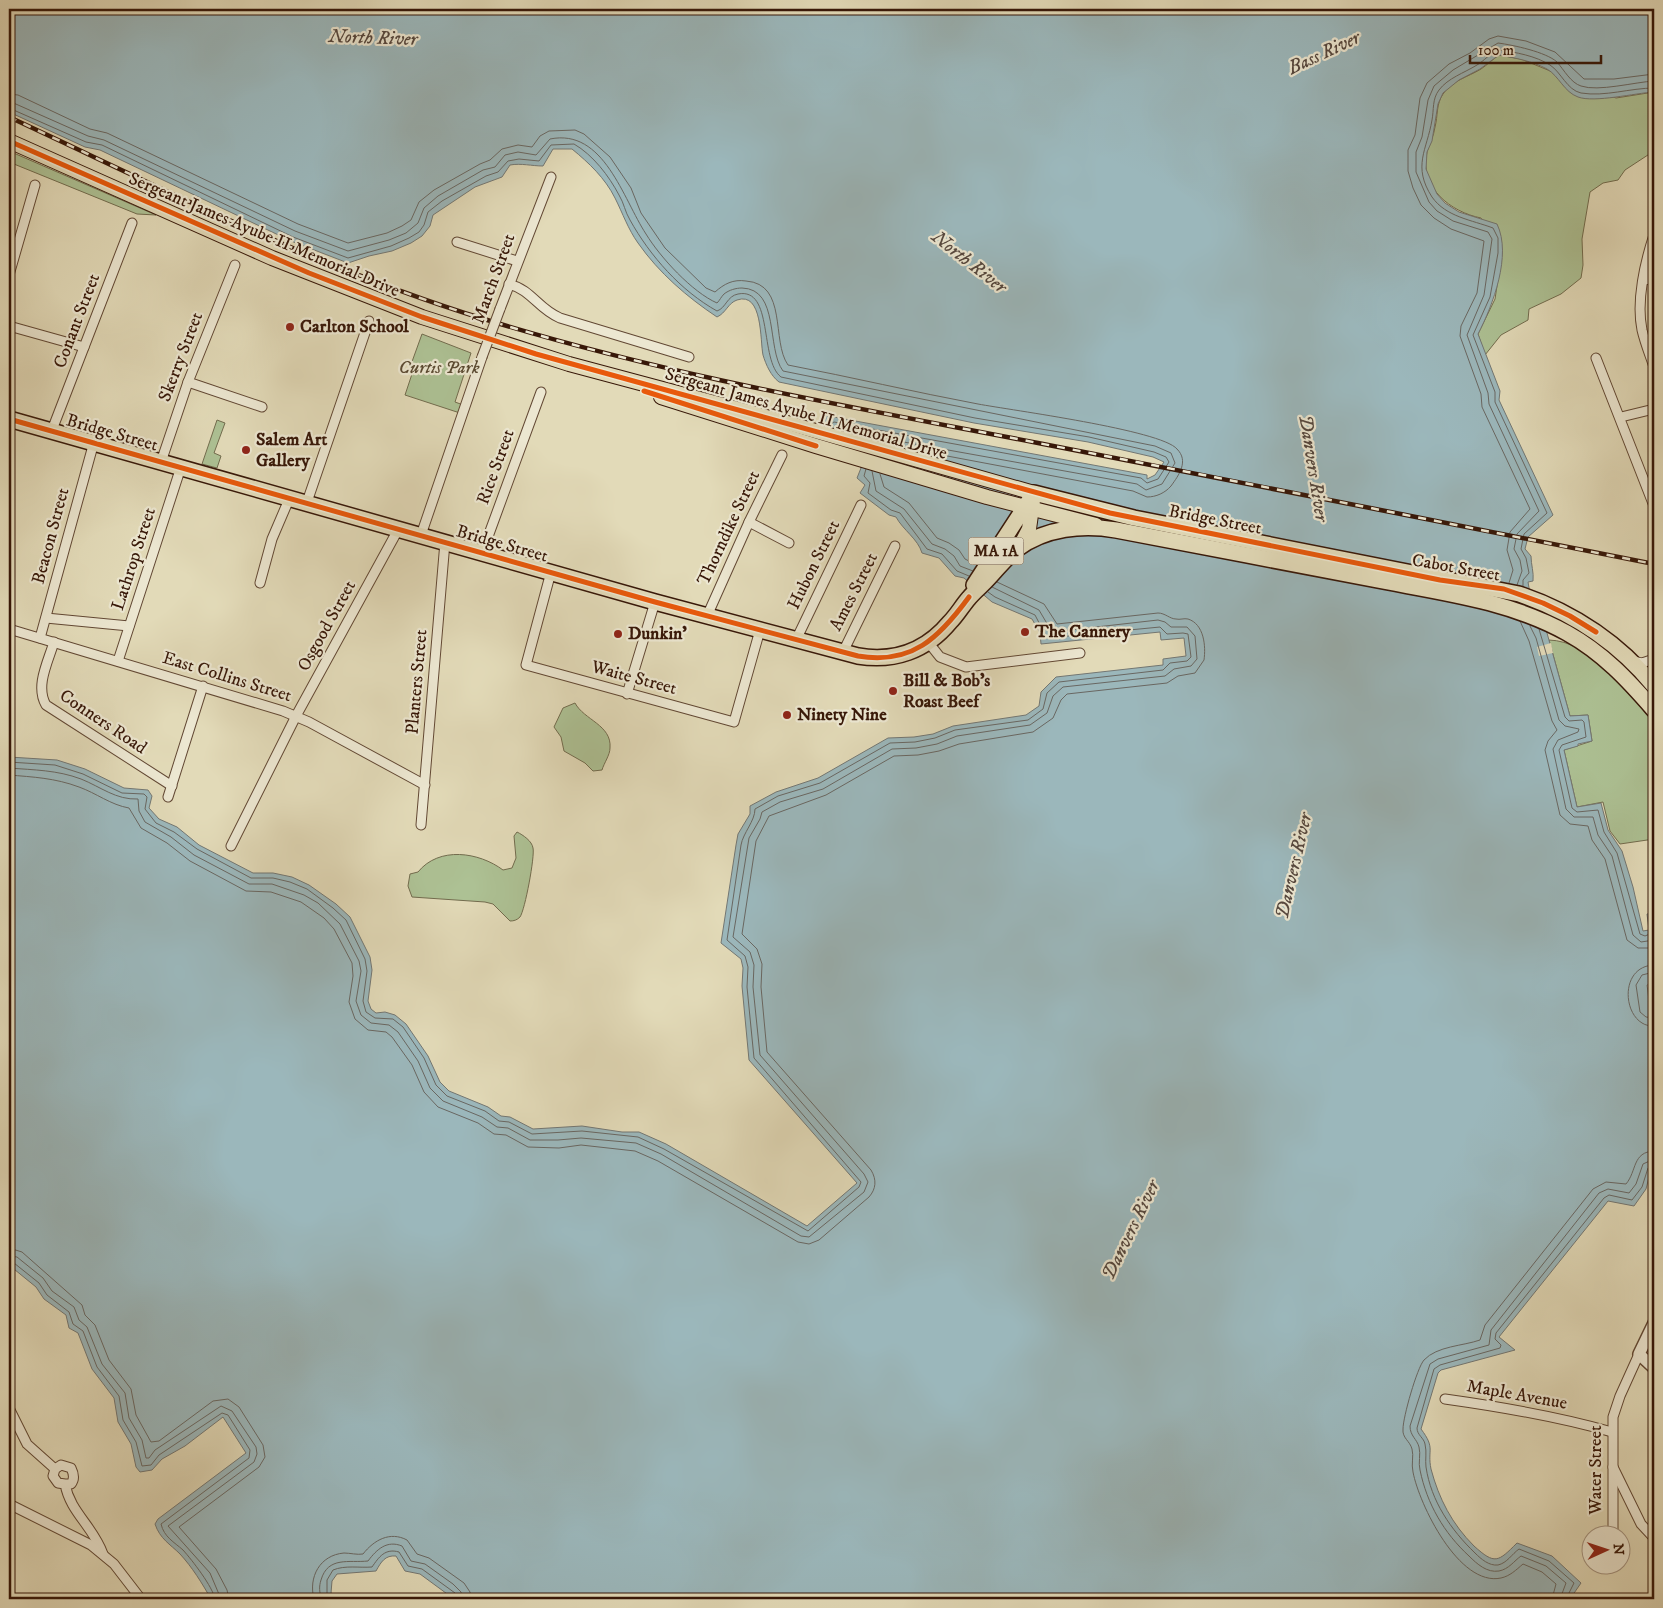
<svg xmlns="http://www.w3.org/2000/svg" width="1663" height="1608" font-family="'IM FELL DW Pica',serif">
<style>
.green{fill:#adc194;stroke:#726c4e}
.water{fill:#9bb7bb;stroke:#737773}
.pier{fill:#e2dab8}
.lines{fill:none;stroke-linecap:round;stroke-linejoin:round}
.shore{stroke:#696762;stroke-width:1}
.minor-casing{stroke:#624834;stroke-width:11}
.tertiary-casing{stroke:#624834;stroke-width:14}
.primary-casing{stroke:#371708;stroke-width:16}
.trunk-casing{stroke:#371708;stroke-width:18}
.minor{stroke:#ece7d1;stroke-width:9}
.tertiary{stroke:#ece7d1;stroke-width:11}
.primary{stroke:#e2dab8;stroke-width:14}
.trunk{stroke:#e2dab8;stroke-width:15}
.rail-casing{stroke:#371708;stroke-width:4.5}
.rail{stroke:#ece7d1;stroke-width:2.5;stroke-dasharray:8;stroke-linecap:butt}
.minor-bridge-casing{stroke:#624834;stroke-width:11;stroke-linecap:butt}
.minor-bridge{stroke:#ece7d1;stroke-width:9}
.cycleway-casing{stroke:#ece7d1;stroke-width:8}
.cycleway{stroke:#e8590c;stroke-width:5}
.poi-dot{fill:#8f2418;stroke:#ece7d1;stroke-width:2}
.labels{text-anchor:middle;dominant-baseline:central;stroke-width:4.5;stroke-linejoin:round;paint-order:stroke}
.shield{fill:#ece7d1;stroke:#6d5544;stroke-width:1}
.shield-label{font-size:16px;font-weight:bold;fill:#371708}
.street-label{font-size:18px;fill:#371708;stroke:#ece7d1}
.poi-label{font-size:18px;font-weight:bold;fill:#371708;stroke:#ece7d1;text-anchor:start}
.park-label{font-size:18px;font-style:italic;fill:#5a4a32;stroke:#ece7d1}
.water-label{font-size:19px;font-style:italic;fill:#55473e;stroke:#ece7d1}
</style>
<rect width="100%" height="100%" fill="#e2dab8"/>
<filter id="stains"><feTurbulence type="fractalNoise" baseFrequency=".004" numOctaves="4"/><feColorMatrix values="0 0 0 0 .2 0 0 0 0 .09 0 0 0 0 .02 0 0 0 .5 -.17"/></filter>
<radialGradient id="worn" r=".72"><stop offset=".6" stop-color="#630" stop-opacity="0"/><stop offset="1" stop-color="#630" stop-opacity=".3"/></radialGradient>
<!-- green -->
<g class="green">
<path d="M1499,55L1521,59L1616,98L1654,92V151L1625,170L1618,180L1603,183L1590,192L1582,239L1583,265L1581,278L1561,294L1529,309L1528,320L1501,335L1485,355L1478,334L1495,299L1502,253L1481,218C1451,212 1419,188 1427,152C1429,144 1434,136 1435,127C1438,116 1436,104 1443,94C1451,81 1468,77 1481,69C1487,65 1493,59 1499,55Z"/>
<path d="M9,151L156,215L137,214L9,162Z"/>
<path d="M422,334L471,353L455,402L466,406L463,414L405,395L413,371L409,370Z"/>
<path d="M217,420L225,423L214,453L221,456L217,468L202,464Z"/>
<path d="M1549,640C1589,641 1628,688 1654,716V839L1620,844L1610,831L1603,802L1577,807L1564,750L1592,741L1588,715L1570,716Z"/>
<path d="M575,703C584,720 612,725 610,748C610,755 604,763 602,770L593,771L585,763L564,751L561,737L554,727L563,708Z"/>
<path d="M517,832C523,835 532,841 533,848C535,856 525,910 520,917C517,920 514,921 510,921L493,904L485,902L412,897L408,886L410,874L418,872C439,846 479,852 503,870L512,868L516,858L514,836Z"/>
</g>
<!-- water -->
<path class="water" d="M9,9H1654V92C1636,93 1594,103 1578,97C1564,92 1559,76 1547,69C1532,61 1515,58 1499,55L1480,69L1459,80L1443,93L1438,104L1432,141L1427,152L1426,169L1437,194L1445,203L1459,212L1497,224C1512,255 1493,305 1478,334L1500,391L1499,400L1553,515L1528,537L1525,549L1531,556C1531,565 1534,572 1533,581L1528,582L1532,605L1547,633L1570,716L1588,715L1592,741L1578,744V746L1564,750L1577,807L1601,803L1608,830L1622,851L1633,887L1643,931L1649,930L1647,914L1654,913V983L1647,985L1650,1007H1654V1157L1646,1189L1634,1206L1608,1201L1499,1337L1515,1350L1441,1370L1438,1373L1421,1429C1436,1449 1427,1449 1431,1469C1439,1499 1452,1524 1474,1546C1495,1565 1498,1562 1517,1543L1552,1556L1581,1583L1570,1599H454L420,1574L405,1571L396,1556C385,1555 381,1562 376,1571L337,1574L332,1581L331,1593L338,1596V1599H211C202,1583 192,1567 180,1554C170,1544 160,1539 155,1524L158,1519L246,1453L223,1417L185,1446L162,1459L152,1470L140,1472L136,1467L131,1444L118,1422L114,1398L92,1369L78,1333L69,1328L66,1315L44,1299L36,1287L9,1265V757L57,760L85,769L124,788L148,790L152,796L149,808L159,819L177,827L199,845L253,873H273L292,877L309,885L336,904L350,917L370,957L372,970L368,1001L371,1009L376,1013L385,1012L395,1015L406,1024L428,1056L440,1082L449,1091L488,1107L501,1116L510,1117L533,1129L582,1126L622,1132H639L666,1144L807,1226L857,1183L749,1060L742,986L743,968L741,959L721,943L736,845L738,834L750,814V806L776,792L818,778L888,738L914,737L933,734L953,726L1026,715L1039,706L1041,692L1056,677L1163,665V659L1186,656L1184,638L1161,640L1160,632L1041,644L1040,633L1032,619L992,602L964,578L955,576L939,558L922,553C918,539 903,530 896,517L889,515L860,493L865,485L857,478L861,468L824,425L823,415L1147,475V479L1155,475L1164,462L1153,457L1088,442L974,423L779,382C771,376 766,365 763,355C760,341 763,291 737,300C728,303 726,313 717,317C687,297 659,273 638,243C628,229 623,214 615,198C605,178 589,163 572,149H553L543,166C532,166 521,163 510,165L502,177L475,187L433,215L430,226L422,236L411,243L392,251L369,256L348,263L291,241L100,150L85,147L9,112Z"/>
<!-- pier -->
<path class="pier" d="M1551,643L1553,653L1539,656L1537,647Z"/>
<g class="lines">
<!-- shore -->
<g class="shore">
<path d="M9,94L18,95L90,129L107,133L298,224L348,243L387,233L402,226L411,220L419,202L434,190L480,164L490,160L502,149L518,145L532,147L540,136L549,131L575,130L584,134L610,157L631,188L641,213L665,248L706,288L715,292C724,284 733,279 746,281C788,284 771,341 788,365C851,377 914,392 978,404C1010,410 1161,430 1177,449C1189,461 1179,475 1171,486C1165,493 1156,497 1147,497L1133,491L910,449"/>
<path d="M9,101L88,136L104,140L295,231L348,251L389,240L406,233L418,223L424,208L438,196L483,170L495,167L505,155L518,152L536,155L550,139C604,128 623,199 646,234C660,257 692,292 717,303C720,300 721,297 724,294C729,290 736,288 742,288C780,289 766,348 783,371L1155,446L1171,453L1175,463L1162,484L1146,490L1137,484L848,432"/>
<path d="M9,108L86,142L102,145L293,237L348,258L391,246L409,238L419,232L424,225L428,212L442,201L486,176L498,172L508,161L519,159L539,161L551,145L574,144C593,155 609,176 619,195C624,203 625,212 630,220C650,256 681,291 717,311C726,308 727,296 738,294C774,287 759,360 781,377L975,418L1089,437L1154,452L1166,457L1169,462L1158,479L1147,483L1141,478L834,422L831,424L832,427"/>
<path d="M866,469L864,476L870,483L868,493L891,510L900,513L927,549L942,554L957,571L969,576"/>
<path d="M872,471L876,491L904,509L932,544L945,549L954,556L960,566L973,571"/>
<path d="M880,474L884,487L909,503L937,538L949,543L959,550L965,559L977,565"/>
<path d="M1509,583L1513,570L1507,550L1510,532L1530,509L1482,407L1481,394L1460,336L1461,326L1477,293L1484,241L1451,229L1434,218L1421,205L1413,188L1408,171V150L1415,135L1420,98L1427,83L1449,64L1470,53L1489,39L1498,36L1526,41L1555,52L1584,79H1614L1654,74"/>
<path d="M1517,585L1522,571L1520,560L1514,549L1517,534L1539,511L1489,404L1488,393L1467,335L1484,295L1492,239L1488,232L1453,221L1437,211L1429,202L1416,172V152L1422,137L1428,100L1434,86L1453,70L1498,43C1513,45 1546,52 1557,62C1564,70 1571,83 1581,86C1598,92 1635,82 1654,81"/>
<path d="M1523,586V580L1529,573L1526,558L1521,549L1524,534L1547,513L1495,402V392L1473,335L1490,297L1498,253V238L1493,228C1472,220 1446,217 1432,197C1412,166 1427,150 1432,120C1434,110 1432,99 1439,90C1448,78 1464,73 1477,65C1484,61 1490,53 1499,50C1515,52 1536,56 1550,65C1561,72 1567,90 1581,93C1605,97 1630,88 1654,88"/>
<path d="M1520,621L1529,641L1552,721L1557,730L1548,741L1545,750L1560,815L1570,824L1588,826L1592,840L1605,859L1627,940L1638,948H1654"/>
<path d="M1530,626L1536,638L1559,720L1565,726L1579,729L1578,732L1558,740L1553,749L1566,809L1574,817H1593L1598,835L1612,856L1633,935L1641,942L1654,940"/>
<path d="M1539,629L1565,717L1569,721L1582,720L1584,722L1586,737L1562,745L1559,750L1572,808L1577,812L1598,810L1604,832L1617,853L1640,934L1645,936L1652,933L1654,918"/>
<path d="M9,762L55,765L83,774L122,793L144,794L147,797L145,809L156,823L174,832L197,849L251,878H273L290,882L307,889L333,908L346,920L365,959L367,971L363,1001L366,1012L375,1018L393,1019L403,1027L424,1058L436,1085L447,1096L485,1111L499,1121L509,1122L532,1134L582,1131L638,1137L664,1149L808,1231L859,1187L861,1182L754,1058L747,987L748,967L745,956L727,940L741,845C743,833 755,821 755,809L778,796L820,783L890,743L915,742L935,738L955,730L1028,720L1043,709L1047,693L1059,682L1163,670L1170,663L1187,661L1191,657L1188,634L1183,633L1167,634L1160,627L1047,638L1035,615L995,597L988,592"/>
<path d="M9,768C34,770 57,770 81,779C101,787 116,800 138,799L139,811L145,822L171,837L194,855L249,884H272L304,895L318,903L340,924L359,961L361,971L356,1001L361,1015L371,1023L389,1025L398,1032L418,1061L430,1088L443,1101L482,1117L497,1127L508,1128L530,1140H558L581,1138L636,1143L661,1154L801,1236L809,1237L864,1192L868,1182L864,1174L760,1055L753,987L754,965L750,952L733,937L749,838L760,819L762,812L780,802L823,789L892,749L916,748L937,744L957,736L1030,725L1047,713L1053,696L1063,687L1165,676L1174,669L1191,666L1197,659L1195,636L1187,627H1171L1165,622L1158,620L1052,632L1039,610L992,587"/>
<path d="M9,775C33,777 55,778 79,787C96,793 111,805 129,808L141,828L167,843L190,861L246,891L271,892L301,902L324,918L334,929L352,963L353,976L349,1002L355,1019L368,1030L386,1032L392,1037L412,1065L424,1092L438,1107L478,1123L494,1134L506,1135L528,1147L559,1148L581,1145L635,1151L658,1161L798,1242L809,1244L819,1240L869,1197C876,1189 877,1180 871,1170L767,1052L761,987L762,964L757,949L742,934L756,841L769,816L826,795L894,756L918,755L939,751L959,744L1033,732L1053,718L1061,700L1067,694L1167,683L1178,676L1195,673L1204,660C1206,646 1204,624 1188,619C1184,618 1180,620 1176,619C1170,619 1165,613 1158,613L1057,624L1044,604L997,582"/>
<path d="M1654,965C1616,966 1623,1028 1654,1026"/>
<path d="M1654,972L1642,975L1636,985L1640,1012L1646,1017L1654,1018"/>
<path d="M9,1248L22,1252L82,1305L85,1315L95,1325L109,1360L131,1389L136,1415L151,1442L159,1441L213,1401L228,1399L239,1407L263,1445L265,1457L259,1467L179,1527L216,1569L227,1590L229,1599"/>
<path d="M9,1256L17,1257L43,1278L52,1291L74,1307L79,1320L87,1327L102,1364L125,1393L129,1418L142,1440L146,1458H149L155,1450L221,1406L232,1411L256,1447L257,1454L254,1462L168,1526L210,1573L221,1599"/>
<path d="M9,1262L14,1263L39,1283L47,1295L69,1312L73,1324L83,1331L97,1367L119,1396L123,1420L136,1442L142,1466L151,1465L159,1455L222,1413L228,1415L250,1450L249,1458L161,1524C164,1537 174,1542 183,1550C192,1560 213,1587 215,1599"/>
<path d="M314,1599C308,1577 320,1555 344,1553C350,1553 357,1555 363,1554C374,1540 390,1531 407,1540L417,1554L429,1558L464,1583L470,1592L471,1599"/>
<path d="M322,1599C319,1593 319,1586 321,1580C328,1556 349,1563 368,1561C377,1549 387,1540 402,1546L411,1561L425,1564L453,1584L461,1592L463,1599"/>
<path d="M332,1599L327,1595V1580L333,1570C345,1565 359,1568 372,1567C379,1557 385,1548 399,1552L408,1566L422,1569L455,1593L457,1599"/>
<path d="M1552,1599L1556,1584L1542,1572L1523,1564C1516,1570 1510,1576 1501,1578C1459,1587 1419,1504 1413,1472C1411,1464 1414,1456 1412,1449C1410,1441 1402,1438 1403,1429C1403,1417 1417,1368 1424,1360C1437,1346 1463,1346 1480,1340L1485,1325L1593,1189L1606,1182L1626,1184C1637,1171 1632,1152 1654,1151"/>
<path d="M1560,1599L1566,1583L1546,1566L1521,1556C1514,1561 1509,1569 1499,1571C1487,1573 1477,1564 1469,1556C1444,1533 1427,1504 1420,1470C1418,1463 1421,1454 1419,1447C1417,1439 1410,1436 1410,1426L1430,1364L1438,1359L1489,1345L1491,1330L1599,1193L1608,1189L1629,1193L1636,1184L1643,1164L1654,1159"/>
<path d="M1566,1599L1574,1583L1549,1561L1519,1549C1512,1554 1507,1563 1498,1565C1489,1566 1481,1559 1475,1553C1451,1530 1431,1501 1426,1467C1425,1460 1427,1452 1425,1444C1424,1438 1417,1435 1417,1428L1434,1369L1440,1365L1500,1348L1501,1345L1495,1339L1496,1333L1604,1198L1609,1195L1632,1200L1642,1187L1648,1168L1654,1165"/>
</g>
<!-- minor casing -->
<g class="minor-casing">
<g id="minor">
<path d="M1654,235C1645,262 1636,301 1642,330C1645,343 1650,355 1654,367"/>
<path d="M457,242L517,261"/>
<path d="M9,275L35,185"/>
<path d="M1644,280L1654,278"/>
<path d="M509,284C532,290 538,309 560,318L689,357"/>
<path d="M500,309L551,177"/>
<path d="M9,326L84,347"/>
<path d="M1596,358L1654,506"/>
<path d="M188,382L262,407"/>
<path d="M1621,417L1654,409"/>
<path d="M52,430L132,223"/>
<path d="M161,462L188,382L235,265"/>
<path d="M307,502L369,321"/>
<path d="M749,522L789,543"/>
<path d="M421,535L482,357"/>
<path d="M482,553L541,392"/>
<path d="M551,572L526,665L734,722L760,630"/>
<path d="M260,583L272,539L290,497"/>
<path d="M707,616L749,522L782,455"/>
<path d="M46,618L129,626"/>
<path d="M9,629L283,711L309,722L425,785"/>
<path d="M40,638L94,442"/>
<path d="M796,640L861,505"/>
<path d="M54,642C48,662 35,686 46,705L172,786"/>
<path d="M928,642L940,657L966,667L1080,653"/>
<path d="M843,652L895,546"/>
<path d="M118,661L181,467"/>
<path d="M1633,661L1642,663L1654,659"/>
<path d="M627,694L655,602"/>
<path d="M168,797L203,686"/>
<path d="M421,825L445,542"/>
<path d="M231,846L296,716L399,528"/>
<path d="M1445,1399C1502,1407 1557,1416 1612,1432"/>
<path d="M9,1408L27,1444L55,1469"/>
<path d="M1613,1467L1641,1524L1654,1538"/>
<path d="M65,1484L58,1483L53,1476L55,1469L61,1465L71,1468C74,1474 75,1479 71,1484H65C70,1512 93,1526 103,1554"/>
<path d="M9,1504L91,1545L114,1564L141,1599"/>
<path d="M1613,1536V1417L1620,1396L1639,1354"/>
</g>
</g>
<!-- tertiary casing -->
<g class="tertiary-casing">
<path id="tertiary" d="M1654,1323L1639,1354L1654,1368"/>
</g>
<!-- primary casing -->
<g class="primary-casing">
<g id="primary">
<path d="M9,141L272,258L422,317L569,364L756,414L1034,493L1029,529L1019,548"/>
<path d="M661,397L816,446L987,497L1096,525"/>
</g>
</g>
<!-- trunk casing -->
<g class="trunk-casing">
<g id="trunk">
<path d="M9,419L655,602L858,656C894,662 926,651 950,622C957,615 962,606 969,598C974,592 980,587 985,582C996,571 1005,558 1017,549C1045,528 1083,524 1116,530C1201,546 1287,563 1372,579C1438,592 1508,600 1567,633C1603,653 1628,680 1654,710"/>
<path d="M974,585L1034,493L1134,518L1519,594C1572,612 1618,642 1654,686"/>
</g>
</g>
<!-- minor -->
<use href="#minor" class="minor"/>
<!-- tertiary -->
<use href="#tertiary" class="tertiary"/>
<!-- primary -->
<use href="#primary" class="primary"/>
<!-- trunk -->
<use href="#trunk" class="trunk"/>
<!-- rail casing -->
<g class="rail-casing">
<path id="rail" d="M9,117C164,189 320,269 484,319C665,375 852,407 1038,443C1243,482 1449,524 1654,564"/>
</g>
<!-- rail -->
<use href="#rail" class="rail"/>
<!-- minor-bridge casing -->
<g class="minor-bridge-casing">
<path id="minor-bridge" d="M482,357L500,309"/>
</g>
<!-- minor-bridge -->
<use href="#minor-bridge" class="minor-bridge"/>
<!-- cycleway casing -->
<g class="cycleway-casing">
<g id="cycleway">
<path d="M9,141L309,273L422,317L536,354L1110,513L1440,580L1504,589L1543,603L1570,616L1596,632"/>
<path d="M644,391L816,446"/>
<path d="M9,419L655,602L858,656C912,665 939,638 969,597"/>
</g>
</g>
<!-- cycleway -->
<use href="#cycleway" class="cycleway"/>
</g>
<!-- markers -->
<g class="poi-dot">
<circle cx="290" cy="327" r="5"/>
<circle cx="246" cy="450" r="5"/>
<circle cx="1025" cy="632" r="5"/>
<circle cx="618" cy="634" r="5"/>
<circle cx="893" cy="691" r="5"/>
<circle cx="787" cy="715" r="5"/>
</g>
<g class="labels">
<!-- shield labels -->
<rect class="shield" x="968.5" y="537.5" width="55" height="27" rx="4"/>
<g class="shield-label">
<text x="996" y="551">MA 1A</text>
</g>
<!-- street labels -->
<g class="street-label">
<text transform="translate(264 235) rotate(23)">Sergeant James Ayube II Memorial Drive</text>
<text transform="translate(494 279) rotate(-70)">March Street</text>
<text transform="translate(77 321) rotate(-69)">Conant Street</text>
<text transform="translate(181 357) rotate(-69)">Skerry Street</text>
<text transform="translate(806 414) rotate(16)">Sergeant James Ayube II Memorial Drive</text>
<text transform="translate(112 433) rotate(16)">Bridge Street</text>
<text transform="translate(496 467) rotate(-70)">Rice Street</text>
<text transform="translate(1215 520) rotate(11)">Bridge Street</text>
<text transform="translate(729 528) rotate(-65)">Thorndike Street</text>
<text transform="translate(51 536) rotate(-75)">Beacon Street</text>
<text transform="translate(502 544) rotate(16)">Bridge Street</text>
<text transform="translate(134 559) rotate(-72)">Lathrop Street</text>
<text transform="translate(814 565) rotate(-64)">Hubon Street</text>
<text transform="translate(1456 568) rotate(10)">Cabot Street</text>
<text transform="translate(854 592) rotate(-63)">Ames Street</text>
<text transform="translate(327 626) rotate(-61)">Osgood Street</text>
<text transform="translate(227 677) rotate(17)">East Collins Street</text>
<text transform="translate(634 678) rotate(15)">Waite Street</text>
<text transform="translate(417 682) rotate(-85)">Planters Street</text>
<text transform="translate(103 722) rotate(34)">Conners Road</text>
<text transform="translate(1517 1395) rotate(10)">Maple Avenue</text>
<text transform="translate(1596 1470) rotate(-90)">Water Street</text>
</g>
<!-- poi labels -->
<g class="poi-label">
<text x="300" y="327">Carlton School</text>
<text x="256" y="440">Salem Art<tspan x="256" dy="21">Gallery</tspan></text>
<text x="1035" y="632">The Cannery</text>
<text x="628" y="634">Dunkin'</text>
<text x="903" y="681">Bill &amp; Bob's<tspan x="903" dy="21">Roast Beef</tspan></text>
<text x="797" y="715">Ninety Nine</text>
</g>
<!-- park labels -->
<g class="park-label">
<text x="439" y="368">Curtis Park</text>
</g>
<!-- water labels -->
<g class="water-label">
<text transform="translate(373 38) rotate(2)">North River</text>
<text transform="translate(1324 53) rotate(-25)">Bass River</text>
<text transform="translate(969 262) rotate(38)">North River</text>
<text transform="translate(1313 468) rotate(81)">Danvers River</text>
<text transform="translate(1294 866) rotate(-77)">Danvers River</text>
<text transform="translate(1131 1230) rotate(-64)">Danvers River</text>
</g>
</g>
<!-- margin -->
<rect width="1663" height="1608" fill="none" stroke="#e2dab8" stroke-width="30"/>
<rect x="10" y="10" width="1643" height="1588" fill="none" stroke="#371708" stroke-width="2.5"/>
<rect x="15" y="15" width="1633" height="1578" fill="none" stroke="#371708"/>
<!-- north arrow -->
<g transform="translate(1606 1550) rotate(87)"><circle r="24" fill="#ece7d1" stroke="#a49481"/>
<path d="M0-4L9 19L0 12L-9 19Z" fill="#8f2418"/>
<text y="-8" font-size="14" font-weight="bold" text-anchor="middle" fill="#371708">N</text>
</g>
<!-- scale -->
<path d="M1470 55v8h131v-8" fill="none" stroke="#371708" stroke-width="2.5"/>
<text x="1478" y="55" font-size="15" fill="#371708" stroke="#ece7d1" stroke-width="4" paint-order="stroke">100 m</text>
<rect width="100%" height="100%" filter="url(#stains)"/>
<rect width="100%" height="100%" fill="url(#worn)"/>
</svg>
